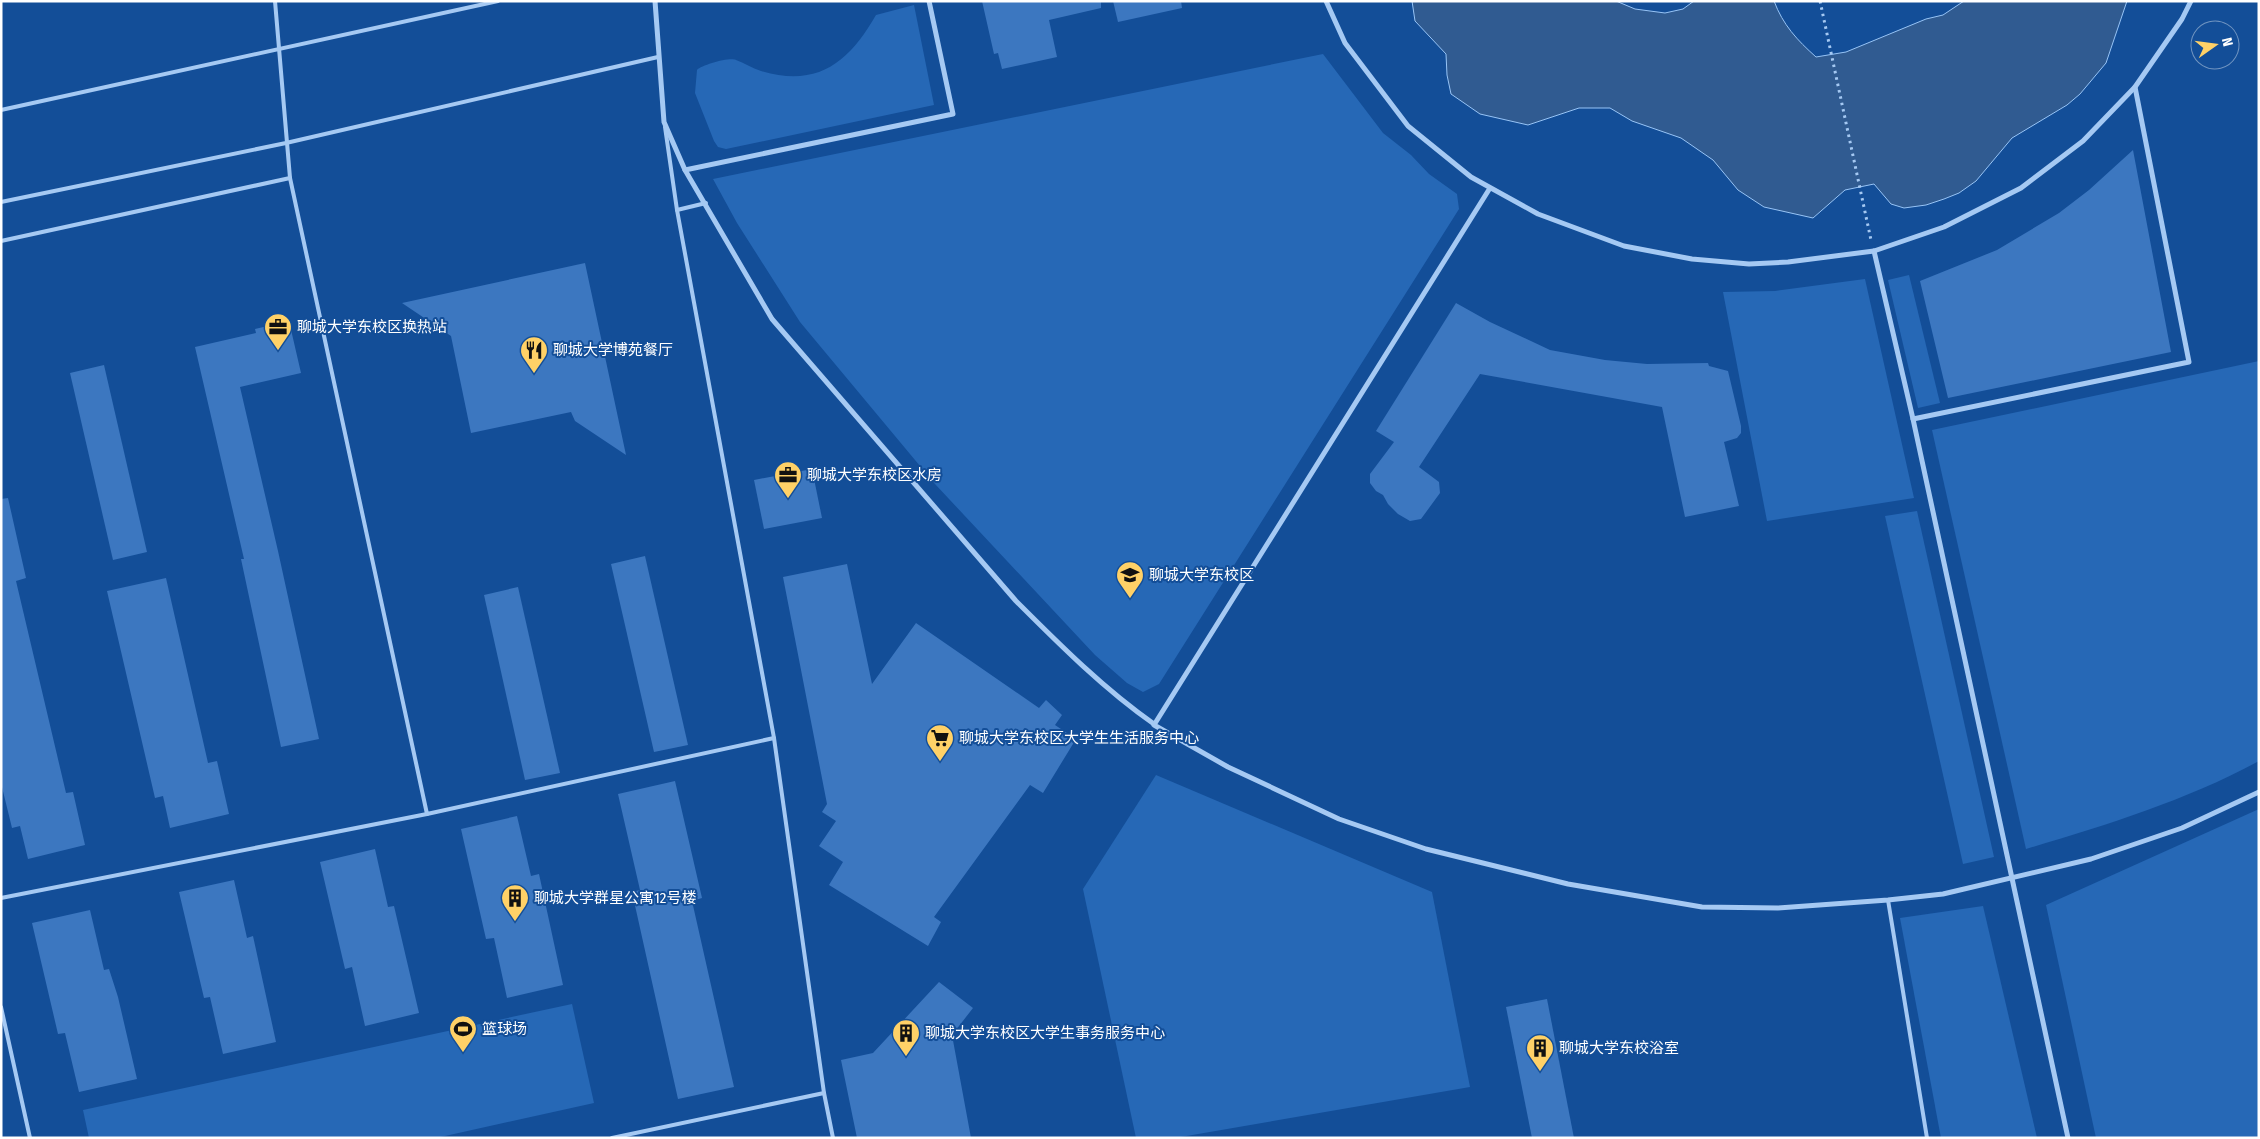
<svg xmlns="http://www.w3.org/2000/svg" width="2260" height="1139" font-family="'Fira Sans Condensed','Noto Sans SC',sans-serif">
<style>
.green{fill:#2668b6}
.water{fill:#305b91;stroke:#97c4f6}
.building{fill:#3c77c0}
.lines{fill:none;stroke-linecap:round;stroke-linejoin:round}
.path{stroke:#a5c9f3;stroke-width:3;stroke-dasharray:2.5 4;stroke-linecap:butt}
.service{stroke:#a5c9f3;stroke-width:4}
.minor{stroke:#a5c9f3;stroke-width:5}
.labels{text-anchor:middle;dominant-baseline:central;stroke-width:4;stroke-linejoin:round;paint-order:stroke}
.poi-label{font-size:15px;fill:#fff;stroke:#134e98;text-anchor:start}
</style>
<rect width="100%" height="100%" fill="#134e98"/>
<!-- green -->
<g class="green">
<path d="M914,5L934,105L726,149L718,147L714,141L695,93L697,70C702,65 729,57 736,60C744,63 752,68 761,71C818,88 849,62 876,15Z"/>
<path d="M1323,54L1383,133L1411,155L1429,174L1457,194L1459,209L1159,684L1143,692L1127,683L1095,655L935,484L800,322L737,223L713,179Z"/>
<path d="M1909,275L1940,403L1918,408L1888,280Z"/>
<path d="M1865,279L1914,498L1767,521L1723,292L1775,291Z"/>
<path d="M2259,361V761C2185,801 2106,825 2026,849L1932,430Z"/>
<path d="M1917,511L1994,857L1963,864L1885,516Z"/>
<path d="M1156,775L1432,892L1470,1087L1175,1138H1136L1083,889Z"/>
<path d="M2259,809V1138H2096L2046,905Z"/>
<path d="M1983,906L2037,1138H1941L1900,918Z"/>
<path d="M572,1004L594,1103L436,1138H89L83,1110Z"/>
</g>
<!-- water -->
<path class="water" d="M1412,1H1616L1635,9L1665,13L1683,9L1694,1H1774C1783,25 1797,40 1816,57L1846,52L1926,19L1943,15L1964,1H2127L2106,63L2080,94L2067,105L2012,138L1976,181L1959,193L1944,199L1926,205L1904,208L1891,204L1874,184L1845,190L1813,218L1764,207L1738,190L1713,160L1681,138L1632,121L1610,108H1579L1528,125L1480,114L1451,94L1447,75L1446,54L1415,21Z"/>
<!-- building -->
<g class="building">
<path d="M982,1H1101V8L1049,20L1057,57L1002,69L998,53L994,54Z"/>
<path d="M1113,1H1181L1182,8L1118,22Z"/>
<path d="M2133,150L2171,352L1948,398L1920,281L1997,250L2059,213L2089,190Z"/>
<path d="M585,263L626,455L575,421L571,412L471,433L451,336L402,303Z"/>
<path d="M1456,303L1490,322L1550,350L1605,360L1647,364L1708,363L1709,366L1728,371L1741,426V433L1737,438L1724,442L1739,506L1685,517L1662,407L1480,374L1419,467L1439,482L1440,493L1421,519L1410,521L1398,514L1388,504L1383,495L1376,491L1370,483V474L1394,442L1376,431Z"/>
<path d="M289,321L301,373L240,387L278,551L319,739L281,747L241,559H244L195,347L256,333L255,329Z"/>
<path d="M104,365L147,552L113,560L70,373Z"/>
<path d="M812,469L822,518L764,529L754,480Z"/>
<path d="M8,498L26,578L16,581L66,793L73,792L85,845L28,859L20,826L12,828L1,783V499Z"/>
<path d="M645,556L688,745L654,752L611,564Z"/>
<path d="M847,564L872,684L916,623L1039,708L1046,700L1062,715L1055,725L1076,739L1043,793L1030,785L934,917L941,922L928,946L829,885L843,862L819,846L836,821L822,812L827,804L783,577Z"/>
<path d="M166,578L208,763L217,761L229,814L170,828L163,796L155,798L107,591Z"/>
<path d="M518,587L560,773L525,780L484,595Z"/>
<path d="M675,781L702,898L692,901L734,1087L678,1099L632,892L640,890L618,794Z"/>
<path d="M517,816L531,876L539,874L563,985L507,998L494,938L486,939L461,829Z"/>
<path d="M375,849L388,907L394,906L419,1013L365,1026L352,967L345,969L320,862Z"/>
<path d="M234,880L247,938L253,936L276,1042L223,1054L210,997L204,998L179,892Z"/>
<path d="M90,910L104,970L109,969L118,997L137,1079L79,1092L65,1033L58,1034L32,923Z"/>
<path d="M939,982L973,1008L952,1035L971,1138H857L841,1060L873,1053Z"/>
<path d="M1547,999L1574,1138H1532L1506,1007Z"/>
</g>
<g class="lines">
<!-- path -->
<path class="path" d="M1820,1L1871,240"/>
<!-- service -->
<g class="service">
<path d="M275,1L290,178L427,814L774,738"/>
<path d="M1,110L498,1"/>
<path d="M665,127L677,210L774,738L824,1093L833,1138"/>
<path d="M1,202L286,143L658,57"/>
<path d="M677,210L706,203"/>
<path d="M1,241L290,178"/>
<path d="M1,898L427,814"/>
<path d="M1888,900L1927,1138"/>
<path d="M1,1007L30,1138"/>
<path d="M612,1138L824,1093"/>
</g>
<!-- minor -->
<g class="minor">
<path d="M655,1L664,122L685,170L772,319L1016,601C1060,645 1104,689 1154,724"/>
<path d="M1326,1L1345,43L1408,126L1471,177L1538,214L1624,246L1692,259L1749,264L1788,262L1874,251L1944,227L2021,188L2083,141L2135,87L2182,19L2191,1"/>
<path d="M685,170L953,114L929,1"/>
<path d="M1490,188L1154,725L1228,767L1339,819L1426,849L1568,884L1702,907L1778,908L1888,900L1943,894L2091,859L2182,828L2259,792"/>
<path d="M1874,251L1913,419L2068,1138"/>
<path d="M1913,419L2189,362L2135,87"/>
</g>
</g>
<!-- icons -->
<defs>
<g id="office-pin" transform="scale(1.4375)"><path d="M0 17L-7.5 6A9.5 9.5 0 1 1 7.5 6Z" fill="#ffd167" stroke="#134e98"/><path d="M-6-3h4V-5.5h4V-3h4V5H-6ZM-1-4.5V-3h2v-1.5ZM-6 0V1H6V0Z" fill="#111"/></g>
<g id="restaurant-pin" transform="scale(1.4375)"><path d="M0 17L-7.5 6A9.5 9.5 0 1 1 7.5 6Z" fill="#ffd167" stroke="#134e98"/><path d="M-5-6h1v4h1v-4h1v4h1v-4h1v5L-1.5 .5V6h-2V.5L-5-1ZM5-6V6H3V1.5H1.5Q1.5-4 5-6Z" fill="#111"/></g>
<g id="university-pin" transform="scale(1.4375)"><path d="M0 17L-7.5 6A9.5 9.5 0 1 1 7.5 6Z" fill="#ffd167" stroke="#134e98"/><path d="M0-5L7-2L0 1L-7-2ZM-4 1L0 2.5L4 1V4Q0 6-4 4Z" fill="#111"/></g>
<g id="supermarket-pin" transform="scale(1.4375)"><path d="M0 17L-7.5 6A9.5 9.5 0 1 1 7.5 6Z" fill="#ffd167" stroke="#134e98"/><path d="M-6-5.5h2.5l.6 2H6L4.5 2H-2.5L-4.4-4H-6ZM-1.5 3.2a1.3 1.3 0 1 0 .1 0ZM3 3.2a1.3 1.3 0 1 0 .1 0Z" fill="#111"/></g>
<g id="building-pin" transform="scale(1.4375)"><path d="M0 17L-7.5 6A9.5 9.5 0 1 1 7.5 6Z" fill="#ffd167" stroke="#134e98"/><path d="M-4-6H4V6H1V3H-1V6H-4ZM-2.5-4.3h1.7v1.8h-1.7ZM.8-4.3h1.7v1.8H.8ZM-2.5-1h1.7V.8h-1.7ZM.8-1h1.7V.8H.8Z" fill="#111"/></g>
<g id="stadium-pin" transform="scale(1.4375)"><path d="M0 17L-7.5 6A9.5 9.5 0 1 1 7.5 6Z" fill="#ffd167" stroke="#134e98"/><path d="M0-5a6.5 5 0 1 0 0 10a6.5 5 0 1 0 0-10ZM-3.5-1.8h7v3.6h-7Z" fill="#111"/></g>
</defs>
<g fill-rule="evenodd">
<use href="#office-pin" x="278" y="327"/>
<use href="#restaurant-pin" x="534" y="350"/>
<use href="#office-pin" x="788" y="475"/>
<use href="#university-pin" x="1130" y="575"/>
<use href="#supermarket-pin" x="940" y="738"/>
<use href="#building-pin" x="515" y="898"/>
<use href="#stadium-pin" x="463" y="1029"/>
<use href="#building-pin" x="906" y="1033"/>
<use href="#building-pin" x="1540" y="1048"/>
</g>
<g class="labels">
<!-- poi labels -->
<g class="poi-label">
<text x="297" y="327">聊城大学东校区换热站</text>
<text x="553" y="350">聊城大学博苑餐厅</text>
<text x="807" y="475">聊城大学东校区水房</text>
<text x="1149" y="575">聊城大学东校区</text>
<text x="959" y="738">聊城大学东校区大学生生活服务中心</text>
<text x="534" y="898">聊城大学群星公寓12号楼</text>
<text x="482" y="1029">篮球场</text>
<text x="925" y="1033">聊城大学东校区大学生事务服务中心</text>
<text x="1559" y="1048">聊城大学东校浴室</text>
</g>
</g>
<!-- border -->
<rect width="2260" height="1139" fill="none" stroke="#ffffff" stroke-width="5"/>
<!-- north arrow -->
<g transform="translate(2215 45) rotate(76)"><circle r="24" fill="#134e98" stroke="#7195c1"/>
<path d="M0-4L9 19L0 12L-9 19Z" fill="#ffd167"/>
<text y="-8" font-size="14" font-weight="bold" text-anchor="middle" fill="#ffffff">N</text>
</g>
</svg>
